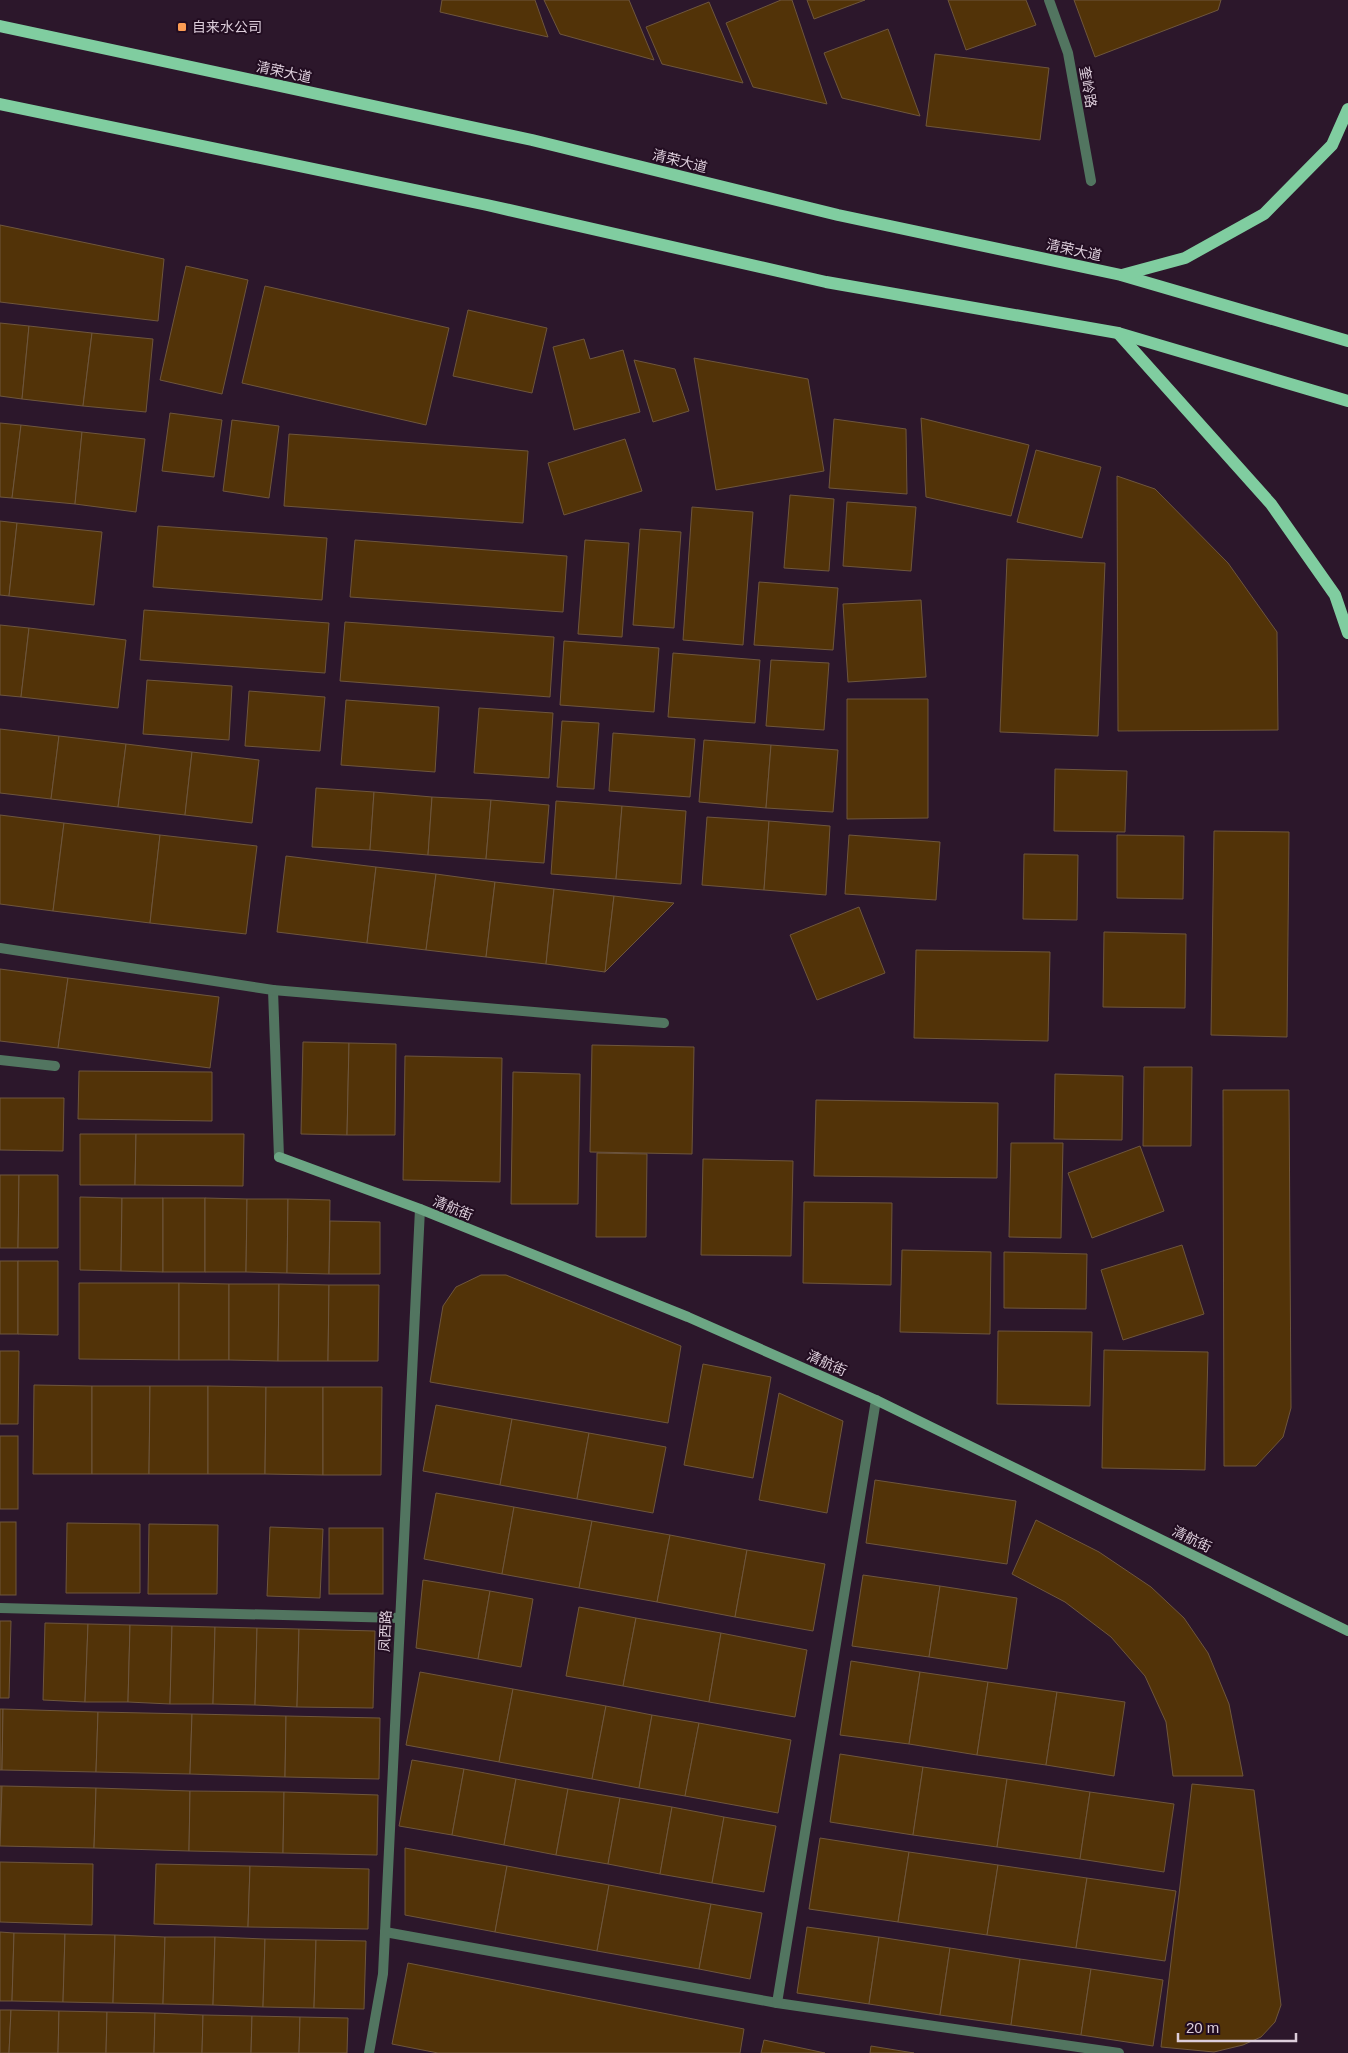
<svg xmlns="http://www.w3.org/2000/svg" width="1348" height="2053" font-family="Helvetica,'Noto Sans SC',sans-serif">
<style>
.building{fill:#523308;stroke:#6e563d}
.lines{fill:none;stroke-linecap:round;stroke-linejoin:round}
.street{stroke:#527560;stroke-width:10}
.secondary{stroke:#6ca684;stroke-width:10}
.primary{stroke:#80cda0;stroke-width:12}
.poi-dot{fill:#fc9d54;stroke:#220d21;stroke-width:2}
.labels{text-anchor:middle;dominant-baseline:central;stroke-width:4;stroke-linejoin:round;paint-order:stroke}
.poi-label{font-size:14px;fill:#ddcedb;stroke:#220d21;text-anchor:start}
.street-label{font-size:14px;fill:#ddcedb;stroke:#220d21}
</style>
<rect width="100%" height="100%" fill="#2c172b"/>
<!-- building -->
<g class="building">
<path d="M442,0H535L548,37L440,12Z"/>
<path d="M544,0H629L654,60L560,34Z"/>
<path d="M781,0H792L827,104L753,87L726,23Z"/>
<path d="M807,0H865L814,19Z"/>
<path d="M948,0H1026L1036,25L966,50Z"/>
<path d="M1074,0H1221L1218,10L1095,57Z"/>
<path d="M709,2L743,83L662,64L646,27Z"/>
<path d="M888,29L920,116L842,98L824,53Z"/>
<path d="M935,54L1049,68L1040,140L926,126Z"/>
<path d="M0,225L164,259L158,321L0,302Z"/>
<path d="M186,266L248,280L222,394L160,380Z"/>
<path d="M265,286L449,328L426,425L242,383Z"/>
<path d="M468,310L547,328L532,393L453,376Z"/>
<path d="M0,323L29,326L22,399L0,396Z"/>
<path d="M29,326L92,333L83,406L22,399Z"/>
<path d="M92,333L153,339L146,412L83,406Z"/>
<path d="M584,339L590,359L623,350L640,412L574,430L553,347Z"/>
<path d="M694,358L808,379L824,471L716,490Z"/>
<path d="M634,360L675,369L689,411L653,422Z"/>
<path d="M170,413L222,420L214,477L162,471Z"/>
<path d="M921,418L1029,445L1011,516L926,497Z"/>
<path d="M834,419L906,429L907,494L829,488Z"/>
<path d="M232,420L279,426L269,498L223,491Z"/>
<path d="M0,423L21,425L12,498L0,497Z"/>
<path d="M21,425L82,432L75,504L12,498Z"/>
<path d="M82,432L145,439L136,512L75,504Z"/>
<path d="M289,434L528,451L523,523L284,506Z"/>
<path d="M625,439L642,491L564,515L548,463Z"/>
<path d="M1036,450L1101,467L1082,538L1017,522Z"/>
<path d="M1117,476L1155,489L1228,563L1277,632L1278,730L1118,731Z"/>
<path d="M790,495L834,499L829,571L784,568Z"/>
<path d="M847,502L916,507L911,571L843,566Z"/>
<path d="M692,507L753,512L743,645L683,640Z"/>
<path d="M0,521L17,523L9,596L0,595Z"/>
<path d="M17,523L102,532L94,605L9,596Z"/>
<path d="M158,526L327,538L322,600L153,587Z"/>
<path d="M640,529L681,532L674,628L633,625Z"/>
<path d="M355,540L567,556L563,612L350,597Z"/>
<path d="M585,540L629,543L622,637L578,634Z"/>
<path d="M1007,559L1105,563L1098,736L1000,732Z"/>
<path d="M759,582L838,588L833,650L754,645Z"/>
<path d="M921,600L926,677L848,682L843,604Z"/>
<path d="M144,610L329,623L325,673L140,660Z"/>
<path d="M345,622L554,637L550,697L340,681Z"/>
<path d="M0,625L29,628L21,697L0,695Z"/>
<path d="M29,628L126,640L118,708L21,697Z"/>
<path d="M564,641L659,648L654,712L560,705Z"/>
<path d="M673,653L760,660L755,723L668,717Z"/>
<path d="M771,660L829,663L824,730L766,726Z"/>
<path d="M147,680L232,686L229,740L143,734Z"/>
<path d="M249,691L325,697L320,751L245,746Z"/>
<path d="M847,699H928V818L847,819Z"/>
<path d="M346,700L439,707L435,772L341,765Z"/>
<path d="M479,708L553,713L549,778L474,773Z"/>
<path d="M562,721L599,723L594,789L557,787Z"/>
<path d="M0,729L59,736L51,799L0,793Z"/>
<path d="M613,733L695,739L690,797L609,791Z"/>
<path d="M59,736L126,744L118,807L51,799Z"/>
<path d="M704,740L771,745L766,808L699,802Z"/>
<path d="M126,744L192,752L185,815L118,807Z"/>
<path d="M771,745L838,750L833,812L766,808Z"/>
<path d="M192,752L259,760L252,823L185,815Z"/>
<path d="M1055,769L1127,771L1125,832L1054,831Z"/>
<path d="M316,788L374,792L370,850L312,847Z"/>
<path d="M374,792L432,797L428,855L370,850Z"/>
<path d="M432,797L491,800L486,859L428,855Z"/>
<path d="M491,800L549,805L544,863L486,859Z"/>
<path d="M556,801L622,806L616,879L551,874Z"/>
<path d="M622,806L686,811L681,884L616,879Z"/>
<path d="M0,815L64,823L53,911L0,904Z"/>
<path d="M707,817L769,821L764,890L702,885Z"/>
<path d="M769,821L830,826L826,895L764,890Z"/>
<path d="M64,823L160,835L150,923L53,911Z"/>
<path d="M1214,831L1289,832L1287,1037L1211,1035Z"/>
<path d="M160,835L257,846L246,934L150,923Z"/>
<path d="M849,835L940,842L936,900L845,894Z"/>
<path d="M1117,835L1184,836L1183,899L1117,898Z"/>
<path d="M1024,854L1078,855L1077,920L1023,919Z"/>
<path d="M286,856L376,867L367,943L277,932Z"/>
<path d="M376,867L436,874L426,950L367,943Z"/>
<path d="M436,874L495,882L486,957L426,950Z"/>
<path d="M495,882L554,889L546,964L486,957Z"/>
<path d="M554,889L614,896L605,972L546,964Z"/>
<path d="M614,896L674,903L605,972Z"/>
<path d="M859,907L885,973L817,1000L790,935Z"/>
<path d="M1104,932L1186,934L1185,1008L1103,1007Z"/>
<path d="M916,950L1050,952L1048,1041L914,1038Z"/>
<path d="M0,969L68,978L58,1048L0,1041Z"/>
<path d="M68,978L219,997L210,1068L58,1048Z"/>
<path d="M303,1042L349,1043L347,1135L301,1134Z"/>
<path d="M349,1043L396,1044L395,1135H347Z"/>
<path d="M592,1045L694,1047L692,1154L590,1152Z"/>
<path d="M405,1056L502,1058L500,1182L403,1180Z"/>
<path d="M1144,1067H1192L1191,1146H1143Z"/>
<path d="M79,1071L212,1072V1121L78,1119Z"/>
<path d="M513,1072L580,1074L578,1204H511Z"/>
<path d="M1055,1074L1123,1076L1122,1140L1054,1139Z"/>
<path d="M1223,1090H1289L1291,1408L1283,1437L1256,1466H1224Z"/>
<path d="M0,1098H64L63,1151L0,1150Z"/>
<path d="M816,1100L998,1103L997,1178L814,1176Z"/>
<path d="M80,1134H136L135,1185H80Z"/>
<path d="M136,1134H244L243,1186L135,1185Z"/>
<path d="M1011,1143H1063L1061,1238L1009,1237Z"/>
<path d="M1140,1146L1164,1211L1092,1238L1068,1173Z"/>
<path d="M597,1153L647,1154L646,1237H596Z"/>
<path d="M703,1159L793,1161L791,1256L701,1255Z"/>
<path d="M0,1175H19L18,1248H0Z"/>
<path d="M19,1175H58V1248H18Z"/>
<path d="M80,1197L122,1198L121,1271L80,1270Z"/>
<path d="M122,1198H163V1272L121,1271Z"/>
<rect x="163" y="1198" width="42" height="74"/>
<path d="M205,1198L247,1199L246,1272H205Z"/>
<path d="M247,1199H288L287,1273L246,1272Z"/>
<path d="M288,1199L330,1200L329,1274L287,1273Z"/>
<path d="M804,1202L892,1203L891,1285L803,1283Z"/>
<path d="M330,1221L380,1222V1274H329Z"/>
<path d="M1182,1245L1204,1314L1123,1340L1101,1270Z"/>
<path d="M902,1250L991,1252L990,1334L900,1332Z"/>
<path d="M1004,1252L1087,1254L1086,1309L1004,1308Z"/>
<rect x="0" y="1261" width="18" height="73"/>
<path d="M18,1261H58V1335L18,1334Z"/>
<path d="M481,1275H506L681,1346L668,1423L430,1382L443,1306L456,1287Z"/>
<path d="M79,1283H179V1360L79,1359Z"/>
<path d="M179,1283L229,1284V1360H179Z"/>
<path d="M229,1284H279L278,1361L229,1360Z"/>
<path d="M279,1284L329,1285L328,1361H278Z"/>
<path d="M329,1285H379L378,1361H328Z"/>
<path d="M998,1331L1092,1332L1090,1406L997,1404Z"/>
<path d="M1104,1350L1208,1352L1205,1470L1102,1468Z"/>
<path d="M0,1351H19L18,1424H0Z"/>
<path d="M703,1364L771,1377L753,1478L684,1465Z"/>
<path d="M34,1385L92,1386V1474H33Z"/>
<path d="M92,1386H150L149,1474H92Z"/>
<path d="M150,1386H208V1474H149Z"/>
<path d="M208,1386L266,1387L265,1474H208Z"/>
<path d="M266,1387H323V1475L265,1474Z"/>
<path d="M323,1387H382L381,1475H323Z"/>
<path d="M779,1393L843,1421L827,1513L759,1500Z"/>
<path d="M436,1405L512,1419L500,1485L423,1471Z"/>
<path d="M512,1419L589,1433L577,1499L500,1485Z"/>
<path d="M589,1433L666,1447L653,1513L577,1499Z"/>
<rect x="0" y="1436" width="18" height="73"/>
<path d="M875,1480L1016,1501L1007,1564L866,1543Z"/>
<path d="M436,1493L514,1507L502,1574L424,1559Z"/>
<path d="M514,1507L592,1521L579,1588L502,1574Z"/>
<path d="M1036,1520L1099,1552L1151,1587L1184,1618L1208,1653L1229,1704L1243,1776H1173L1166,1722L1145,1676L1111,1637L1065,1602L1012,1574Z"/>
<path d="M592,1521L670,1535L657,1602L579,1588Z"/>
<rect x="0" y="1522" width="16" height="73"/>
<path d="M67,1523L140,1524V1593H66Z"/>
<path d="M149,1524L218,1525L217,1594H148Z"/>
<path d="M270,1527L323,1529L320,1598L267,1596Z"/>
<rect x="329" y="1528" width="54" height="66"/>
<path d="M670,1535L747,1550L735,1617L657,1602Z"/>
<path d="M747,1550L825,1564L813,1631L735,1617Z"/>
<path d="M863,1575L940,1586L929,1657L852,1646Z"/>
<path d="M423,1580L490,1591L478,1659L416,1648Z"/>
<path d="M940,1586L1017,1598L1007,1669L929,1657Z"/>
<path d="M490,1591L533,1599L521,1667L478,1659Z"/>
<path d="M579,1607L636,1618L623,1686L566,1676Z"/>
<path d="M636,1618L721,1633L709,1702L623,1686Z"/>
<path d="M0,1621H11L9,1698H0Z"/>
<path d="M45,1623L88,1624L85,1702L43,1700Z"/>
<path d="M88,1624L130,1625L128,1702H85Z"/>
<path d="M130,1625L172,1626L170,1704L128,1702Z"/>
<path d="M172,1626L215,1627L213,1704H170Z"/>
<path d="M215,1627L257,1628L255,1705L213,1704Z"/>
<path d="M257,1628L299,1629L297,1707L255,1705Z"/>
<path d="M299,1629L375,1631L373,1708L297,1707Z"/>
<path d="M721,1633L807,1650L795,1717L709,1702Z"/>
<path d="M851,1661L920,1672L909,1744L840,1735Z"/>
<path d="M420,1672L513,1689L499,1762L406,1745Z"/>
<path d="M920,1672L988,1682L977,1755L909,1744Z"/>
<path d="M988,1682L1057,1692L1046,1765L977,1755Z"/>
<path d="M513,1689L606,1706L592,1779L499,1762Z"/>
<path d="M1057,1692L1125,1702L1114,1776L1046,1765Z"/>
<path d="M606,1706L652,1715L639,1788L592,1779Z"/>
<path d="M0,1709H3L2,1770H0Z"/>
<path d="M3,1709L98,1712L96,1772L2,1770Z"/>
<path d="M98,1712L192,1714L190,1774L96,1772Z"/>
<path d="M192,1714L286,1716L285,1777L190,1774Z"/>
<path d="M652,1715L699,1723L685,1796L639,1788Z"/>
<path d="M286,1716L380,1718L379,1779L285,1777Z"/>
<path d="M699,1723L791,1740L778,1813L685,1796Z"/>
<path d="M840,1754L923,1767L913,1835L830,1822Z"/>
<path d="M412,1760L464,1769L452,1835L399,1826Z"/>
<path d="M923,1767L1007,1779L997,1847L913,1835Z"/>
<path d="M464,1769L516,1779L504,1845L452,1835Z"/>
<path d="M516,1779L568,1789L556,1855L504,1845Z"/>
<path d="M1007,1779L1090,1792L1080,1859L997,1847Z"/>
<path d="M1192,1784L1254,1790L1281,2005L1275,2022L1261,2037L1243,2045L1214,2052L1161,2047Z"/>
<path d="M0,1786H2L0,1844Z"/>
<path d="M2,1786L96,1788L94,1848L0,1846Z"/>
<path d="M96,1788L190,1791L189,1851L94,1848Z"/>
<path d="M568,1789L620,1798L608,1864L556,1855Z"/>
<path d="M190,1791L284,1792L283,1853L189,1851Z"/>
<path d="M284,1792L378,1795L377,1855L283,1853Z"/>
<path d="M1090,1792L1174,1804L1164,1872L1080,1859Z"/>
<path d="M620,1798L672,1807L660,1874L608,1864Z"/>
<path d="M672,1807L724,1817L712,1883L660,1874Z"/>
<path d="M724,1817L776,1826L764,1892L712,1883Z"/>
<path d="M820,1838L909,1852L898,1922L809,1909Z"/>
<path d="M405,1848L507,1866L495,1932L405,1915Z"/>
<path d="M909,1852L998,1865L987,1935L898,1922Z"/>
<path d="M0,1862L93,1864L92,1925L0,1922Z"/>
<path d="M156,1864L250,1866L248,1927L154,1924Z"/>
<path d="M998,1865L1087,1878L1076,1948L987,1935Z"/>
<path d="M250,1866L369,1869L368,1929L248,1927Z"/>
<path d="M507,1866L609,1885L597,1951L495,1932Z"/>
<path d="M1087,1878L1176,1891L1165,1961L1076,1948Z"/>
<path d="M609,1885L711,1904L699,1969L597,1951Z"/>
<path d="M711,1904L762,1913L750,1979L699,1969Z"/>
<path d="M807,1927L879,1937L869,2004L797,1993Z"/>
<path d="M0,1932L14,1933L12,2001H0Z"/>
<path d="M14,1933L65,1934L63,2002L12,2001Z"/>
<path d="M65,1934L115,1935L113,2003L63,2002Z"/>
<path d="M115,1935L165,1937L163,2004L113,2003Z"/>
<path d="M165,1937H215L213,2005L163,2004Z"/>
<path d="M215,1937L265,1939L263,2007L213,2005Z"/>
<path d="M879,1937L950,1948L940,2015L869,2004Z"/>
<path d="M265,1939L316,1940L314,2008L263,2007Z"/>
<path d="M316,1940L366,1941L364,2009L314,2008Z"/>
<path d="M950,1948L1020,1959L1011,2025L940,2015Z"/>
<path d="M1020,1959L1091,1969L1081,2035L1011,2025Z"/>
<path d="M408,1963L744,2029L740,2053H438L392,2044Z"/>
<path d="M1091,1969L1163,1980L1153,2046L1081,2035Z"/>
<path d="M0,2010H11L9,2053H0Z"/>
<path d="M11,2010L59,2011L58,2053H9Z"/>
<path d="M59,2011L107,2012L106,2053H58Z"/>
<path d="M107,2012L155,2013L154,2053H106Z"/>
<path d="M155,2013L203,2015L202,2053H154Z"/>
<path d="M203,2015L252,2016L251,2053H202Z"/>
<path d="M252,2016L300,2017L299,2053H251Z"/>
<path d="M300,2017L348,2018L347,2053H299Z"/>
<path d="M764,2040L825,2053H761Z"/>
<path d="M871,2046L914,2053H870Z"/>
</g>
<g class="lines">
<!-- street -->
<g class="street">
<path d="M1049,0L1068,53L1091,181"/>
<path d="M0,948L273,990L279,1157"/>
<path d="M273,990L664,1023"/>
<path d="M0,1060L55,1066"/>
<path d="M0,1608L400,1618"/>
<path d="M385,1932L777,2003L1119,2053"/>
<path d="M777,2003L876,1400"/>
<path d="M369,2053L383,1974L420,1209"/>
</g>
<!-- secondary -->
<path class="secondary" d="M279,1157L420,1209L688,1317L876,1400L1348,1631"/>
<!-- primary -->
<g class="primary">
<path d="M0,26L532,140L838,215L1121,275L1348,341"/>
<path d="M0,104L487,205L826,282L1118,333L1348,401"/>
<path d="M1122,275L1185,258L1264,214L1332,145L1348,109"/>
<path d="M1118,333L1271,504L1335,595L1348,633"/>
</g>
</g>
<!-- markers -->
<rect class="poi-dot" x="177" y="22" width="10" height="10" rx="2.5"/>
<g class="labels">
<!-- poi labels -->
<g class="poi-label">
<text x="192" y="27">自来水公司</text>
</g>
<!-- street labels -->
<g class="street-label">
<text transform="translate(284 72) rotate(12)">清荣大道</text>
<text transform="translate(1088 87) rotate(80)">奎岭路</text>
<text transform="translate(680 161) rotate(14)">清荣大道</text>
<text transform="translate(1074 250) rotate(12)">清荣大道</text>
<text transform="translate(453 1208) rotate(22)">清航街</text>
<text transform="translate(827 1363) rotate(24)">清航街</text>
<text transform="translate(1192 1539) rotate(26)">清航街</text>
<text transform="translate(385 1631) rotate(-87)">凤西路</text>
</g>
</g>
<!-- scale -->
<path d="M1178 2033v8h118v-8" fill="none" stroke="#ddcedb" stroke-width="2.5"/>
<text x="1186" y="2033" font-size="15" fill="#ddcedb" stroke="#220d21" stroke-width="4" paint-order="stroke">20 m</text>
</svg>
